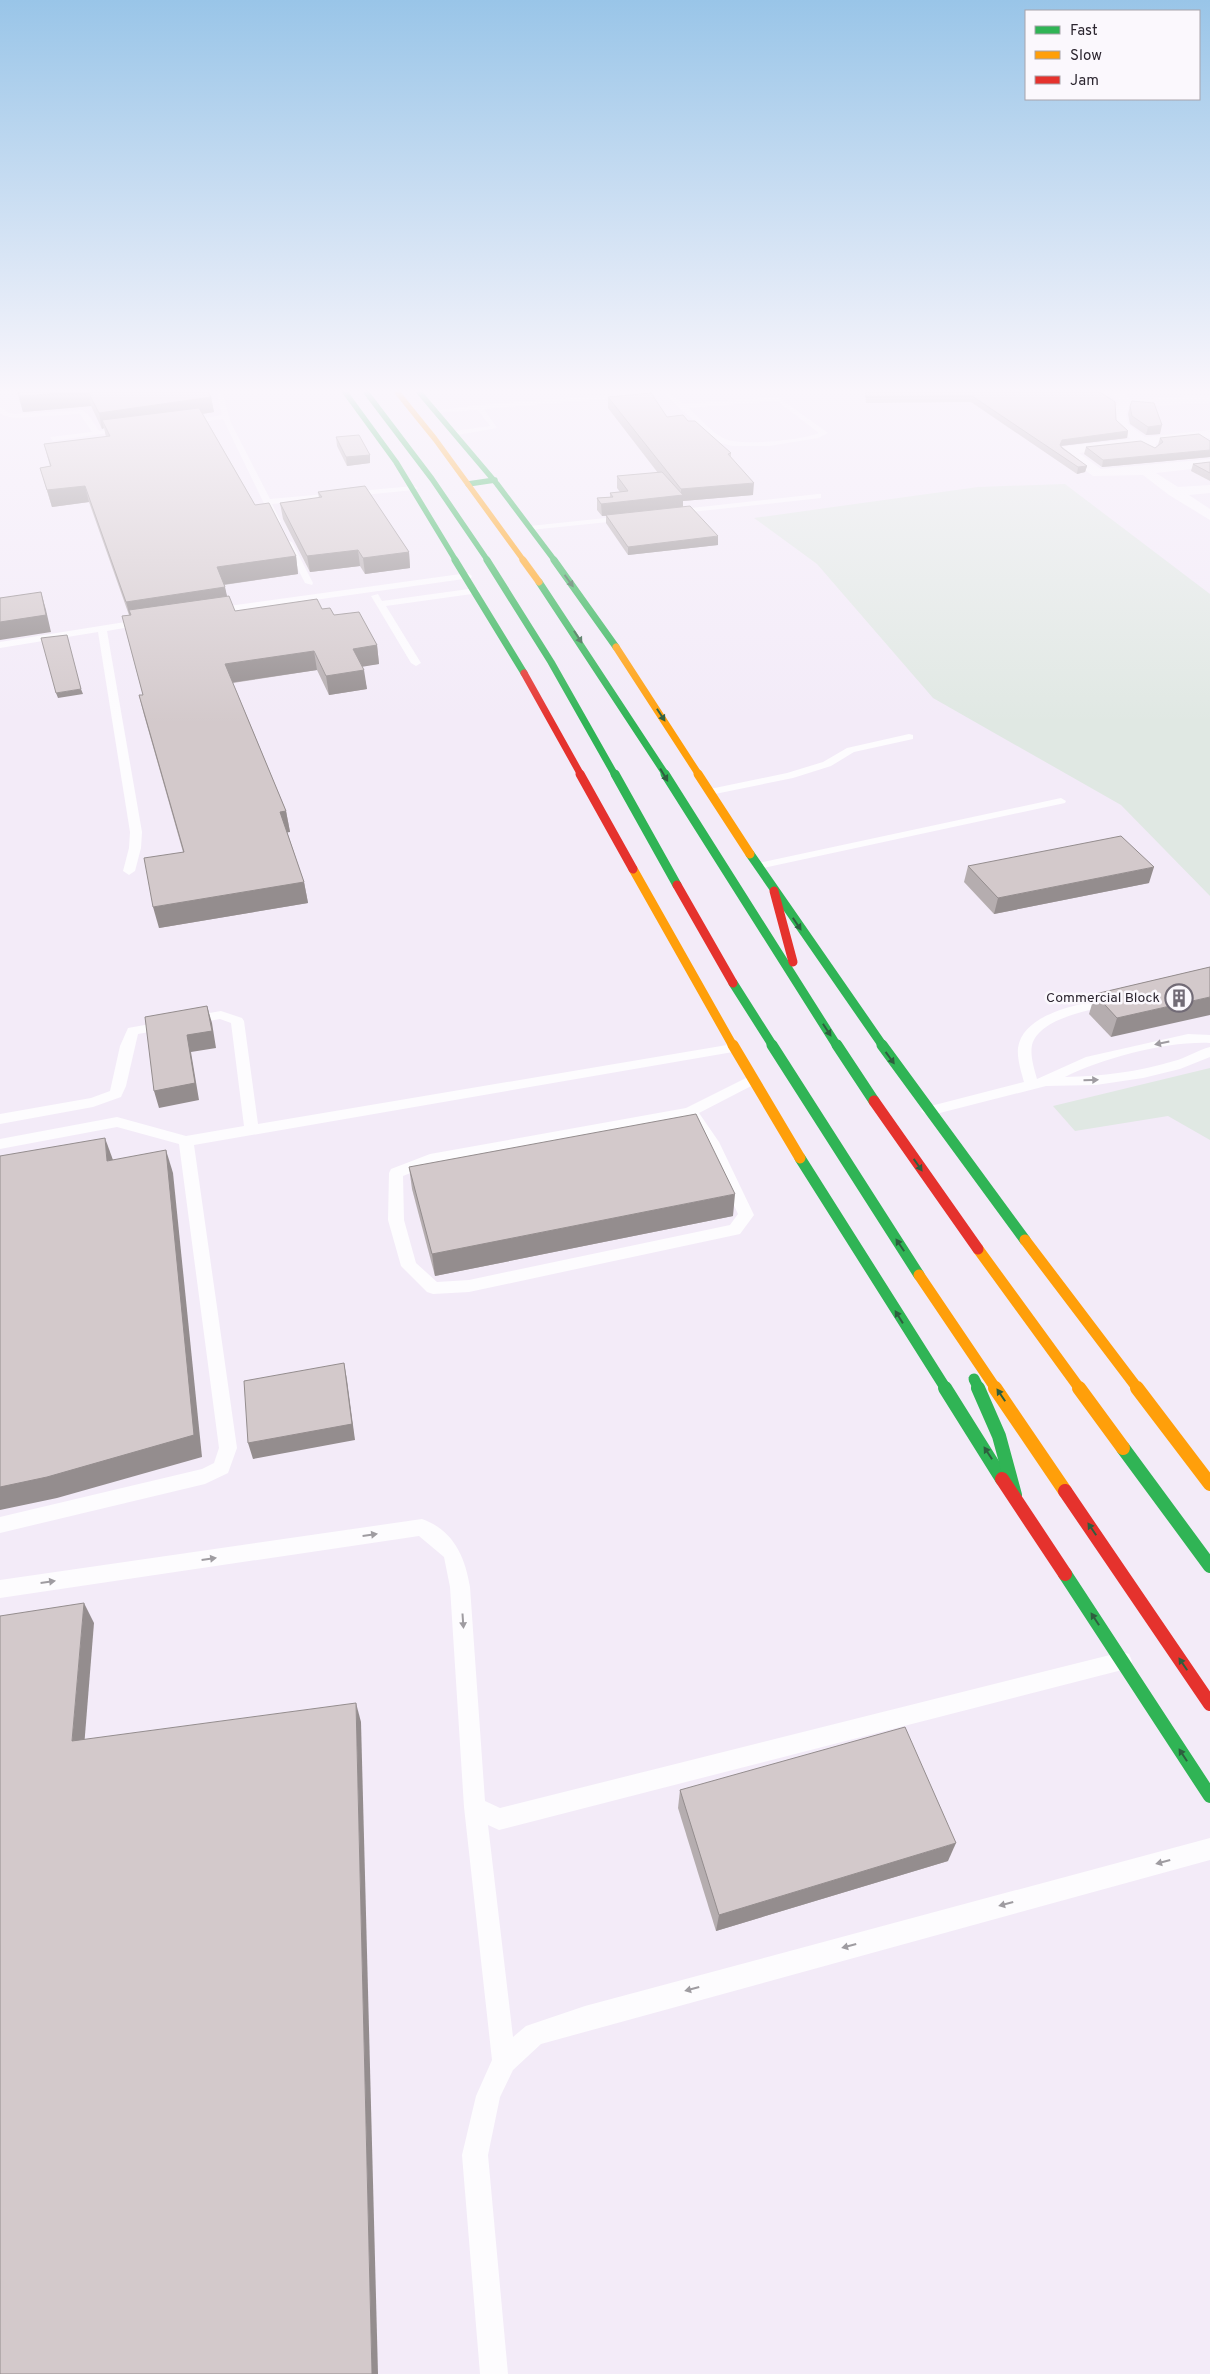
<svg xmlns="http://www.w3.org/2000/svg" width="1210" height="2374" font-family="Overpass,sans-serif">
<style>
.green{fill:#e0e8e3}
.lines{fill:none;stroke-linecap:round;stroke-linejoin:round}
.lane{fill:#fdfcfe;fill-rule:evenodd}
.street{fill:#fdfcfe;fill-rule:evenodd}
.fast-far4{stroke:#30b455;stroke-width:5.5}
.fast-far3{stroke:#30b455;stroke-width:7}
.fast-far2{stroke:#30b455;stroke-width:9}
.fast-far1{stroke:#30b455;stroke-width:11}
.fast{stroke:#30b455;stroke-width:14}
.slow-far4{stroke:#ff9f0a;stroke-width:5.5}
.slow-far3{stroke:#ff9f0a;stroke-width:7}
.slow-far2{stroke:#ff9f0a;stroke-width:9}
.slow-far1{stroke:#ff9f0a;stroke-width:11}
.slow{stroke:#ff9f0a;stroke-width:14}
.jam-far3{stroke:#e5322d;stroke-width:7}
.jam-far2{stroke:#e5322d;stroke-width:9}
.jam-far1{stroke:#e5322d;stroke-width:11}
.jam{stroke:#e5322d;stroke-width:14}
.wall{fill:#b5adaf}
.shaded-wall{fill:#948d8e}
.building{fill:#d3c9cb;stroke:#948d8e}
.oneway{fill:#2e5f3f}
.oneway2{fill:#9f9ca1}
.labels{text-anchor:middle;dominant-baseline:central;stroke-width:5;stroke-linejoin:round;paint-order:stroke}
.poi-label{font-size:14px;fill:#2c2630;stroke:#fbf8fd;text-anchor:end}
</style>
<rect width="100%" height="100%" fill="#f3ebf8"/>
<!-- green -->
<g class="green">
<path d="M1065,484L1210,594V896L1121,805L933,698L817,564L754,518L978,487Z"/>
<path d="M1210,1068V1140L1168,1116L1075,1131L1053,1106Z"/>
</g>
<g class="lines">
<!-- lane -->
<g class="lane">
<path d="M216,392H222L231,423L270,499L414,486L418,488L414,490L272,504L281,522L274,524L223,419L185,424L182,422L222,415Z"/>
<path d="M649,392H673L671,394L683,404L778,397L828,433L818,438L769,446H732L718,442L664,394L484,409L497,428L457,435L454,431L490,426L478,410L437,413L434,411L479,405ZM777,401L819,433C802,440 739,447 723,438C710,431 699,417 688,408Z"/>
<path d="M0,407L9,413L15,414L82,410L88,414L99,431L125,428L129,430L53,441L50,437L92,432L80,414L15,418L5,416L0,413Z"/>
<path d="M818,494H821V498L673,514L669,512L673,510Z"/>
<path d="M625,516L629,518L628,520L530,530L526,528L530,526Z"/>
<path d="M285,540L292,542L313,583L312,585L305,583L284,542Z"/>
<path d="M468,573L472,576L471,578L214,614L210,611L214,608Z"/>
<path d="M476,588L480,591L479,593L386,606L421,663L416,666L411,663L371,596L378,594L382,601Z"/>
<path d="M144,619L149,622L147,624L107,631L142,832L141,848L135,871L129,875L123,871L129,848L130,832L98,632L0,648V642Z"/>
<path d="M909,734L913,735V739L854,752L831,766L793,778L710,795L705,792L710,789L787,773L823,762L847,748Z"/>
<path d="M1061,798L1066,801L1065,803L758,869L752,866L758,863Z"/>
<path d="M1111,997L1118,1001L1116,1004C1092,1010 1040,1017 1032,1045C1030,1056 1034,1068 1037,1079L1086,1057L1188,1034L1210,1035V1043C1168,1041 1103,1058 1065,1077C1102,1076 1138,1072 1174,1061C1186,1058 1198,1050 1210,1047V1057L1180,1069L1143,1078L1096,1085L1046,1086L928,1116L921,1111L923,1108L1024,1082C1021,1071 1017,1059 1018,1048C1023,1012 1083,1004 1111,997Z"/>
<path d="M221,1011L242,1018L244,1021L258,1124L733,1044L740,1048L733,1052L194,1145L237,1448L228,1473L205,1484L0,1533V1517L202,1469L214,1463L219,1448L179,1144L117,1127L0,1149V1139L117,1117L186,1136L244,1126L231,1023L220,1019L192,1024L185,1020L192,1016Z"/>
<path d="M167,1021L172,1022L174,1025L172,1028L138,1034L126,1086L121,1097L93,1107L0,1124V1114L91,1098L110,1091L120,1046L128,1028Z"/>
<path d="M752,1075L757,1077L759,1080L757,1083L699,1113L719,1142L754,1215L740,1234L469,1292L433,1294L427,1292L401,1266L388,1220L389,1173L391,1169L430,1154L686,1108ZM686,1117L705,1144L738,1214L730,1225L469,1280L437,1282L416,1263L404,1220L403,1176L433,1164Z"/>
<path d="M422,1519C453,1530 465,1556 470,1587L485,1801L500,1808L1122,1652L1129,1654L1132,1661L1129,1668L1122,1670L499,1830L488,1825L513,2037L526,2026L585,2006L1210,1838V1860L541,2044L513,2070L500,2097L488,2155L508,2374H480L462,2155L476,2096L492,2060L464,1807L450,1587L444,1557L419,1536L0,1598V1580Z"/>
</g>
<!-- street -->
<path class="street" d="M1109,392H1122L1131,400L1210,395V403L1129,407L1126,414L1128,424L1145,437L1210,430V438L1155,444L1157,447L1150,451L1140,446L1079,453L1101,469L1210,459V467L1156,473L1178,487L1210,485V493L1189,495L1210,509V520L1169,495L1143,475L1093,476L1062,453L1060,450L1062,447L1067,446L1131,439L1116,426L1114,414L1118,401Z"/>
<!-- fast-far4 -->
<g class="fast-far4">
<path d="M345,392L396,462L456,561"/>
<path d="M366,392L432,479L488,561"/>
<path d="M419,392L497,484L555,561"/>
<path d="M468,484L495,480"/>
</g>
<!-- fast-far3 -->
<g class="fast-far3">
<path d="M455,560L524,673"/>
<path d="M487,560L551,662L615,775"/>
<path d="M554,560L616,647"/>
<path d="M539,582L666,775"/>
</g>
<!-- fast-far2 -->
<g class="fast-far2">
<path d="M615,774L677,885"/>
<path d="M665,774L837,1046"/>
<path d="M750,854L883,1046"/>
<path d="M733,983L773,1046"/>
</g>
<!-- fast-far1 -->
<g class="fast-far1">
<path d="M772,1045L919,1275"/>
<path d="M837,1045L874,1101"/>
<path d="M882,1045L1025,1240"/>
<path d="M800,1158L946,1389"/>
<path d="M974,1379L979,1389"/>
</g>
<!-- fast -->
<g class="fast">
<path d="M945,1388L1002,1479"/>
<path d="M978,1388L999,1436L1015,1495"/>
<path d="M1123,1448L1210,1566"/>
<path d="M1065,1574L1210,1796"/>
</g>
<!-- slow-far4 -->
<path class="slow-far4" d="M397,392L435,439L524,561"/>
<!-- slow-far3 -->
<g class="slow-far3">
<path d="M523,560L539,582"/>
<path d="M616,647L699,775"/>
</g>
<!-- slow-far2 -->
<g class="slow-far2">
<path d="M698,774L750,854"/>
<path d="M633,869L733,1046"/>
</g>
<!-- slow-far1 -->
<g class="slow-far1">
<path d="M733,1045L800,1158"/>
<path d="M1025,1240L1138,1389"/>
<path d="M978,1249L1080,1389"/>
<path d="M919,1275L996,1389"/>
</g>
<!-- slow -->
<g class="slow">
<path d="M995,1388L1065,1491"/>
<path d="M1079,1388L1123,1448"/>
<path d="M1137,1388L1210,1484"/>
</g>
<!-- jam-far3 -->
<path class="jam-far3" d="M524,673L581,775"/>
<!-- jam-far2 -->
<g class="jam-far2">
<path d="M580,774L633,869"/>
<path d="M677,885L733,983"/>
<path d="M774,891L793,962"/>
</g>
<!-- jam-far1 -->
<path class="jam-far1" d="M874,1101L978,1249"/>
<!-- jam -->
<g class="jam">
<path d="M1002,1479L1065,1574"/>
<path d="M1065,1491L1210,1704"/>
</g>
</g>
<!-- wall -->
<g class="wall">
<path d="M17,392H208L211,397L214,412L203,414L255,505L296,556L298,574L224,585L227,597L235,611L322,609L334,615L377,645L379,664L362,666L367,689L329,695L317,670L233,683L286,811L290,832H287L304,882L308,903L159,928L183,852L144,715L139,695H143L122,616L129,615L89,502L52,507L40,468L50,466L44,444L106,437L104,428L102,429L91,406L23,412Z"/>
<path d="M865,392H1100L1116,420L1128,431L1127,438L1061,446L1087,466L1085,472L1077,474L971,402L866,403Z"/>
<path d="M608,397L667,417L688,421L731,453V457L753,495L683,501V507L718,545L628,555L606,523V516H602L597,510V498L610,497V493L620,492L617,488V476L658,473L608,408Z"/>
<path d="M1130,406L1160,434L1146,435L1130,424L1128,414Z"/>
<path d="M336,437L370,455V463L347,466L337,446Z"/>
<path d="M1160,438L1210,441V457L1102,467L1084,454L1086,447L1155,448L1158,445Z"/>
<path d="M1210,462V481L1191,471L1193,464Z"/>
<path d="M318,492L409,552L410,568L365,574L360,566L310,572L283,519L280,503L319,498Z"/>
<path d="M968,866L1149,883L994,914L964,882Z"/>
<path d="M1210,967L1111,1037L1089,1014L1095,994Z"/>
<path d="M409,1167L733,1216L435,1276L412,1189Z"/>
<path d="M680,1790L948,1861L716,1931L678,1808Z"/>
</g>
<!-- shaded-wall -->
<g class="shaded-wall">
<path d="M80,392H88L91,406L23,412L19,396Z"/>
<path d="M211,397L214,412L106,428L102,420L104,428L102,429L99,413Z"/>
<path d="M1162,425L1160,434L1146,435L1148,427Z"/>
<path d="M1128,431L1127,438L1060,446V445L1062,440Z"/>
<path d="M1210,450V457L1102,467L1103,460Z"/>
<path d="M370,455V463L347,466L346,457Z"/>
<path d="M1087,466L1085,472L1077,474L1078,467Z"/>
<path d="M754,483L753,495L683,501V507L602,516L601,504L681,495V489Z"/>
<path d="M85,486L89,502L52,507L47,490Z"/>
<path d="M718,536V545L628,555V547Z"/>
<path d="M358,550L360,566L310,572L307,556Z"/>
<path d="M409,552L410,568L365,574L363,558Z"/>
<path d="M296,556L298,574L221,585L217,567Z"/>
<path d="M225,587L229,605L129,610L132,620H131L126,602Z"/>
<path d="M41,592L46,610L51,632L0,640V622Z"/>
<path d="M377,645L379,664L355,668L353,649Z"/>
<path d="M314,651L317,670L229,683L225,664Z"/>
<path d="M364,670L367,689L329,695L326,676Z"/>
<path d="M81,689L83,694L58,698L56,693Z"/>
<path d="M286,811L290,832L284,833L280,812Z"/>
<path d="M1154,867L1149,883L994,914L998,898Z"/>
<path d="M304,882L308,903L159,928L153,907Z"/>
<path d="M1210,997V1015L1111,1037L1117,1018Z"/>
<path d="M207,1006L212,1023L216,1048L191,1052L199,1100L159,1108L154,1091L187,1035Z"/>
<path d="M105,1138L113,1160L107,1161Z"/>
<path d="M166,1150L173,1173L202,1457L57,1498L0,1510V1487Z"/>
<path d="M735,1194L733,1216L435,1276L432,1254Z"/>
<path d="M344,1363L347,1380L355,1440L253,1459L248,1443Z"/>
<path d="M84,1603L94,1623L83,1760L72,1741Z"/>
<path d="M356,1703L361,1722L378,2374H372Z"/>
<path d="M956,1843L948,1861L716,1931L719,1915Z"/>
</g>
<!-- building -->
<g class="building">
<path d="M18,392H80L19,396Z"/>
<path d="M88,392H208L211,397L99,413Z"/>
<path d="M866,392H1100L1115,402L1116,420L1128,431L1062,440L1060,445L1062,448L1087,466L1078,467L972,396L866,397Z"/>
<path d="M651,393L667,417L683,415L688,421H695L731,453L728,454L754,483L681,489L608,397Z"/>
<path d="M1132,401L1154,403L1162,425L1148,427L1132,416L1130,406Z"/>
<path d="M199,408L255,505L269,503L296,556L217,567L225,587L126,602L85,486L47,490L40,468L51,466L44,444L110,436L102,420Z"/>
<path d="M1199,434L1210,441V450L1103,460L1086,447L1141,441L1155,448L1163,442L1160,438Z"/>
<path d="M359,435L370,455L346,457L336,437Z"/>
<path d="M1210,462V473L1193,464Z"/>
<path d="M662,472L683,495L601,504L597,498L613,497L610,493L628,491L617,476Z"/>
<path d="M365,486L409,552L363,558L358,550L307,556L280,503L322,497L318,492Z"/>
<path d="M690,506L718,536L628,547L606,515Z"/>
<path d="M41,592L46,615L0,622V598Z"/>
<path d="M229,596L235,611L317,599L322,609L330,608L334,615L359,612L377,645L353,649L364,670L326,676L314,651L225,664L286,811L280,812L304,882L153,907L144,858L184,852L139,695H143L122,616L131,615L129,610Z"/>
<path d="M67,635L81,689L56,693L41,638Z"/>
<path d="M1121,836L1154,867L998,898L968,866Z"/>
<path d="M1210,967V997L1117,1018L1095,994Z"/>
<path d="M207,1006L212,1031L187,1035L195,1083L154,1091L145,1017Z"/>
<path d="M696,1114L735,1194L432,1254L409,1167Z"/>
<path d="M105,1138L107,1161L166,1150L194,1435L47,1477L0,1487V1156Z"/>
<path d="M344,1363L352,1424L248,1443L244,1381Z"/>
<path d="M84,1603L72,1741L356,1703L372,2374H0V1616Z"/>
<path d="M905,1727L956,1843L719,1915L680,1790Z"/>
</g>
<!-- one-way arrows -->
<defs><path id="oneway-solid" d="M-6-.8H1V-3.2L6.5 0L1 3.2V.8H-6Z" transform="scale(1.25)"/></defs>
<g class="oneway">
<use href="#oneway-solid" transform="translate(569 581) rotate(54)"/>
<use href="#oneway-solid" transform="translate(578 637) rotate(57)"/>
<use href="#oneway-solid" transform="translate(661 715) rotate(57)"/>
<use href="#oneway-solid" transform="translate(664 775) rotate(59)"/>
<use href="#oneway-solid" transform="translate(797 924) rotate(56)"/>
<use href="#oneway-solid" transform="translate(827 1030) rotate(57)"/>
<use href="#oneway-solid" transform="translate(890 1058) rotate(54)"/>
<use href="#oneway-solid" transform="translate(918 1165) rotate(55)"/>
<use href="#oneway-solid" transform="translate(900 1245) rotate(-124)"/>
<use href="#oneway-solid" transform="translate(899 1317) rotate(-122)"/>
<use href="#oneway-solid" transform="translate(1001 1395) rotate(-124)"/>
<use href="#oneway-solid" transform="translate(988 1453) rotate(-123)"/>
<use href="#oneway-solid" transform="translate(1092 1529) rotate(-124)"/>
<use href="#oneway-solid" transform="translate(1095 1619) rotate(-123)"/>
<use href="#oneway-solid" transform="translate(1183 1664) rotate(-124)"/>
<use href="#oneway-solid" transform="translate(1183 1755) rotate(-123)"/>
</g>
<g class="oneway2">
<use href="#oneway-solid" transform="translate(1162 1043) rotate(168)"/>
<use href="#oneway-solid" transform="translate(1091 1080) rotate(-2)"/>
<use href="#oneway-solid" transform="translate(370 1535) rotate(-8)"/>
<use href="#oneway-solid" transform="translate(209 1559) rotate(-8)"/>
<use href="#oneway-solid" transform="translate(48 1582) rotate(-8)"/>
<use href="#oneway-solid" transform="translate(463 1621) rotate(86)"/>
<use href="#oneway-solid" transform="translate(1163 1862) rotate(165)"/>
<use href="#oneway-solid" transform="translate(1006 1904) rotate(165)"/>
<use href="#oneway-solid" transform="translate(849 1946) rotate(165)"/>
<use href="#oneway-solid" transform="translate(692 1989) rotate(165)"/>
</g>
<!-- sky -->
<linearGradient id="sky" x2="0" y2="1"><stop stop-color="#99c5e8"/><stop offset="0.54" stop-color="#faf6fc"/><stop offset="1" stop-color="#faf6fc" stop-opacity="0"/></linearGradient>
<rect width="1210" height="724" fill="url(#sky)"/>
<!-- icons -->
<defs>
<g id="building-ring" transform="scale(1.4375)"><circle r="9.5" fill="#fbf8fd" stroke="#726b76" stroke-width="1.5"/><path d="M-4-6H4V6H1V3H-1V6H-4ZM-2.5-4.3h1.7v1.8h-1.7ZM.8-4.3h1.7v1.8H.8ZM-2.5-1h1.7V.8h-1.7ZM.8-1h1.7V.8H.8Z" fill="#726b76"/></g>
</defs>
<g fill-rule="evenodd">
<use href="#building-ring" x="1179" y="998"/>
</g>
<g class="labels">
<!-- poi labels -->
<g class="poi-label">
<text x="1160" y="998">Commercial Block</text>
</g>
</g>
<!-- legend -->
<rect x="1025" y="10" width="175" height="90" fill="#fbf8fd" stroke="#a8a4ab"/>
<rect x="1035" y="26" width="25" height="8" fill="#30b455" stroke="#a8a4ab"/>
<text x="1070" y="35" font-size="15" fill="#2c2630">Fast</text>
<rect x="1035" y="51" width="25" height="8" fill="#ff9f0a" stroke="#a8a4ab"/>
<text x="1070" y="60" font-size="15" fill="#2c2630">Slow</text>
<rect x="1035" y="76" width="25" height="8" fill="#e5322d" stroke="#a8a4ab"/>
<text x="1070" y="85" font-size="15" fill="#2c2630">Jam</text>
</svg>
